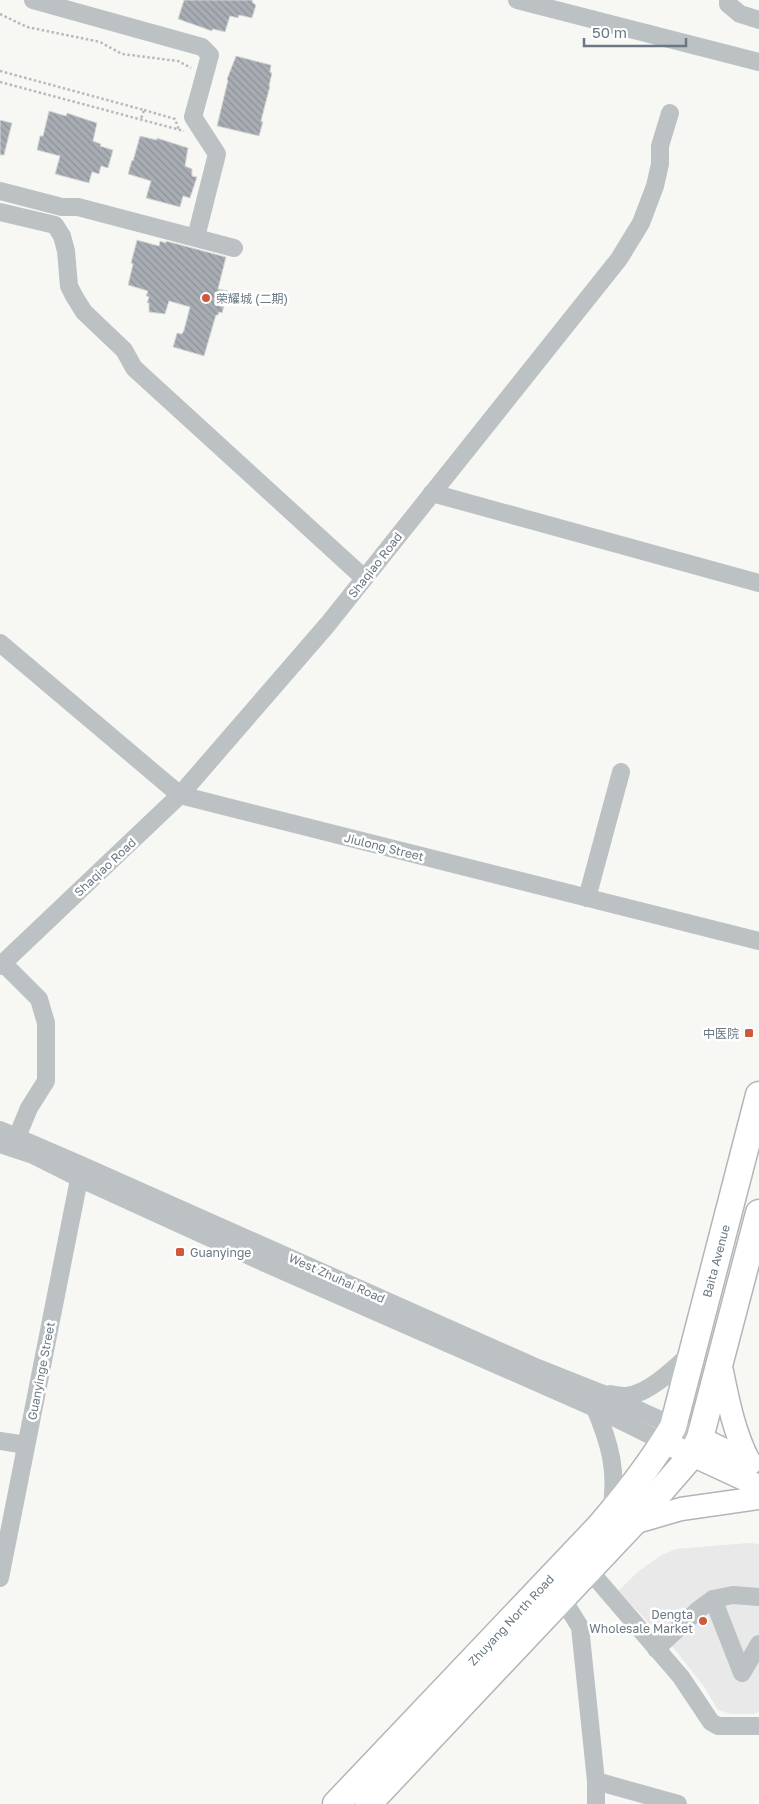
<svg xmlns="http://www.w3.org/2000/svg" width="759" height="1804" font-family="'Golos Text','Noto Sans SC',sans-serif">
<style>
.built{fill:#e8e9e8}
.building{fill:url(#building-back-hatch);stroke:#d8d8d7}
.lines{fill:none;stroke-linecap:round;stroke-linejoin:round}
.major-casing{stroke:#b0b5b8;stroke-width:25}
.highway-casing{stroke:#b2b6b9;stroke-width:29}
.path{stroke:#b7babc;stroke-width:2.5;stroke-dasharray:2.5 2.5;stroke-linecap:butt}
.minor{stroke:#bcc1c4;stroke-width:18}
.major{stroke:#fff;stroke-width:22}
.highway{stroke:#fff;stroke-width:26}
.poi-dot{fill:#d0593b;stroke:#fff;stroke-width:2}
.labels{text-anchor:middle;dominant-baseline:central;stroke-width:5;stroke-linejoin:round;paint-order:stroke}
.poi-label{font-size:12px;fill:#697882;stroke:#fff;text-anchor:start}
.street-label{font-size:12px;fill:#697882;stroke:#fff}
</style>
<defs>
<pattern id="building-back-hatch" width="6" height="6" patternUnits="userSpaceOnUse" patternTransform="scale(1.25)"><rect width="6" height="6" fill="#a7adb3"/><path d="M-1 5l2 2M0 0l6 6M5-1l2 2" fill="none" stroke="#8c9297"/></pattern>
</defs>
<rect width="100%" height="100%" fill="#f7f7f4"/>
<!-- built -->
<path class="built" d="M748,1543L759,1544V1712L753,1714H731L718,1710L705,1688L677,1652L618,1591L639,1571L660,1556L676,1549Z"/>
<!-- building -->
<g class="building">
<path d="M184,0H253L252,2L256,5L252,18L239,15L238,18L230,16L225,32L213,29L212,31L178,19Z"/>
<path d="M236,56L271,65L270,72L272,73L269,86H270L261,121L263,122L259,136L217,126L228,80L227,79Z"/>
<path d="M49,111L66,116L67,113L97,123L93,141L101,144L100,146L113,150L108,168L101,166L99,174L92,172L89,183L55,174L60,156L37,150L40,136H43Z"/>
<path d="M0,120L12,123L4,155H0Z"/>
<path d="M140,136L157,140V138L188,148L185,166L192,169V176L197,177L190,198L183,196L180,207L146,198L151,181L128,174L132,160L133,161Z"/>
<path d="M137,240L159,246L160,241L166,243V241L226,257L218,289L228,291L222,313L219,312L218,315H216L204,356L173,347L177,333L182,334L184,330L190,307L169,301L165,314L149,312V303H147L149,297L146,296L148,291L128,285L133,264L131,263Z"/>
</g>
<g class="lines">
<!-- major casing -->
<g class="major-casing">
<g id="major">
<path d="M720,1362C727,1395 733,1431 749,1461"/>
<path d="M700,1438L751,1463"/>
<path d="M664,1442L759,1486"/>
<path d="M633,1523L681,1509L759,1498"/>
</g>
</g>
<!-- highway casing -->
<g class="highway-casing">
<g id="highway">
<path d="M336,1804L599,1527C626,1496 652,1462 673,1427L759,1095"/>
<path d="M368,1804L633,1523L692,1455L700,1438L759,1213"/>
</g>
</g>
<!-- path -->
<g class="path">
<path d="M0,14L27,27L100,42L122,54L178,61L191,68"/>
<path d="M0,71L144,110L141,119"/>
<path d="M0,82L184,131"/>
<path d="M144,110L175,119L179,130"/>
</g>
<!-- minor -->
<g class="minor">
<path d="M33,0L202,47L210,55L193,117L217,154L196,237"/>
<path d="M517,0L759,62"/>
<path d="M728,0V4L740,14L759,20"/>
<path d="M0,191L62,207H78L234,248"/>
<path d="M0,212L55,225L62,236L66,251L69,286L74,296L84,312L124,350L134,368L364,578"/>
<path d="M432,493L759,583"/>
<path d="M0,643L180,795L759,941"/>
<path d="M587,898L621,772"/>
<path d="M3,963L39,999L46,1023V1081L29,1108L17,1137"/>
<path d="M0,966L180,795L328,624L619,259L641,223L655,186L660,164V146L670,113"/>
<path d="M0,1130L81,1165L533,1366L601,1393L700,1438"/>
<path d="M0,1144L33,1155L79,1178L265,1263L595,1408L664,1442"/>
<path d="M610,1394C615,1395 621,1396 626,1396C649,1394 676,1367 692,1352"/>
<path d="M595,1408C610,1444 618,1472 611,1511"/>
<path d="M0,1441L26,1445"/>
<path d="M589,1570L681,1677L711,1722L718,1726H759"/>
<path d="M0,1578L81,1169"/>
<path d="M759,1597L733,1595L713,1599L742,1673L759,1644"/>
<path d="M562,1598L580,1627L596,1781L678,1804"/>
<path d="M656,1649L698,1610L713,1599"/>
<path d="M596,1781V1804"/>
</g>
<!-- major -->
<use href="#major" class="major"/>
<!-- highway -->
<use href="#highway" class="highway"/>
</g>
<!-- markers -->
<g class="poi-dot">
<circle cx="206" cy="298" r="5"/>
<rect x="744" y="1028" width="10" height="10" rx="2.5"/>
<rect x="175" y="1247" width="10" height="10" rx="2.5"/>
<circle cx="703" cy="1621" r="5"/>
</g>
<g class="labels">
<!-- poi labels -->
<g class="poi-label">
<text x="216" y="298">荣耀城 (二期)</text>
<text x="739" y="1033" text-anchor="end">中医院</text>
<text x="190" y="1252">Guanyinge</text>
<text x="693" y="1614" text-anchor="end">Dengta<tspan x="693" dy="14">Wholesale Market</tspan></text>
</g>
<!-- street labels -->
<g class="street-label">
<text transform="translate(375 565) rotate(-52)">Shaqiao Road</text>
<text transform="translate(384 847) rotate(14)">Jiulong Street</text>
<text transform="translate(105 867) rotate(-43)">Shaqiao Road</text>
<text transform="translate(716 1261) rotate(-75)">Baita Avenue</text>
<text transform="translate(337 1278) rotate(24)">West Zhuhai Road</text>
<text transform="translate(41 1371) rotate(-79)">Guanyinge Street</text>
<text transform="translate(511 1620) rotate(-47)">Zhuyang North Road</text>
</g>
</g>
<!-- scale -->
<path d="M584 38v8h102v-8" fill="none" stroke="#697882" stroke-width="2.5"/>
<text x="592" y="38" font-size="15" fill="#697882" stroke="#ffffff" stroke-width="4" paint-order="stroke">50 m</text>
</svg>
